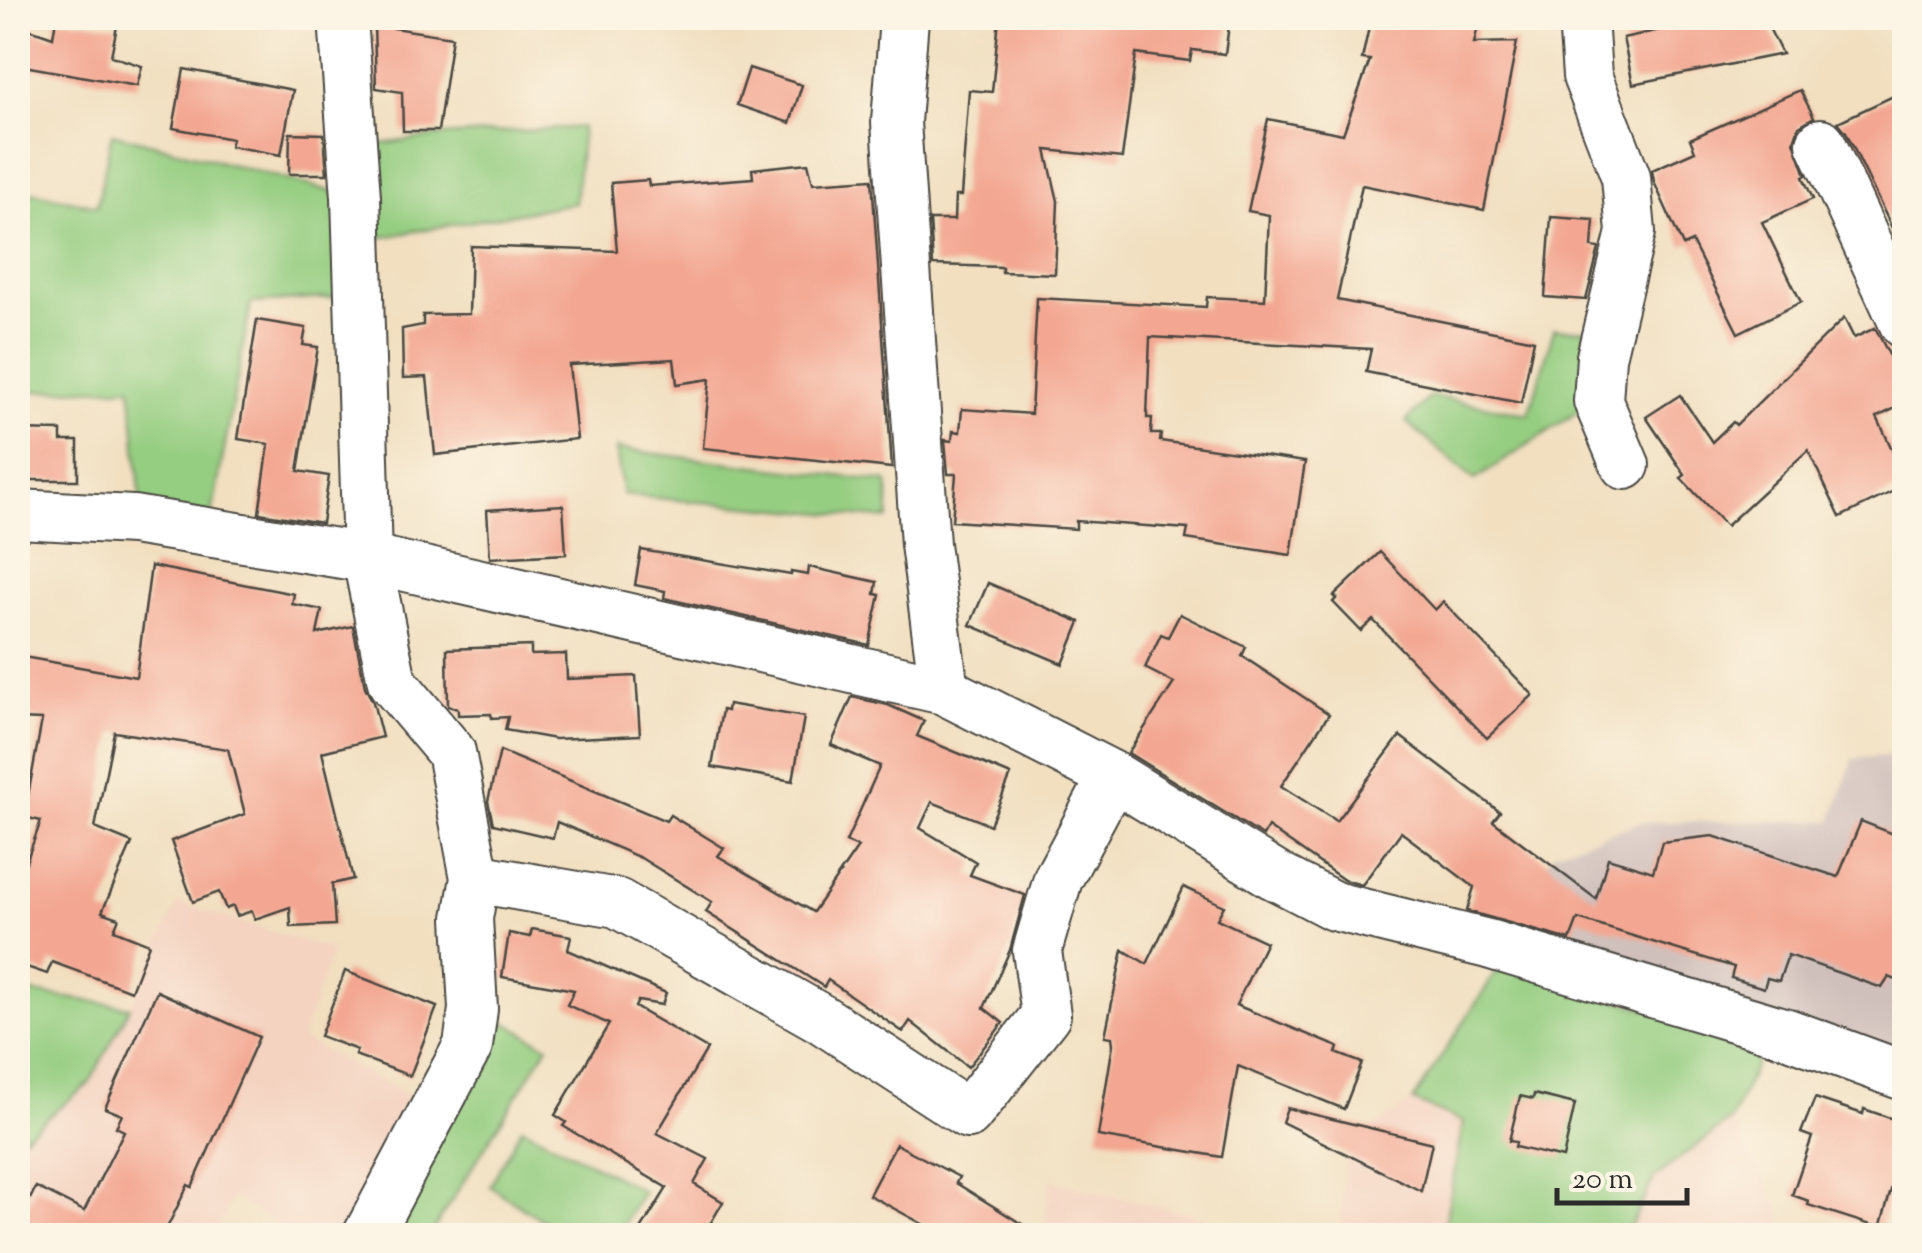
<svg xmlns="http://www.w3.org/2000/svg" width="1922" height="1253" font-family="'Sorts Mill Goudy',serif">
<style>
.built{fill:#f4d3c1}
.industrial{fill:#d0c0bc}
.green{fill:#95cd81;stroke:#607c56;stroke-width:2.5}
.building{fill:#f3a792}
.lines{fill:none;stroke-linecap:round;stroke-linejoin:round}
.minor-casing{stroke:#494641;stroke-width:52}
.minor{stroke:#fff;stroke-width:48}
</style>
<rect width="100%" height="100%" fill="#fcf5e5"/>
<filter id="ink" filterUnits="userSpaceOnUse"><feTurbulence type="fractalNoise" baseFrequency=".01" numOctaves="2"/><feDisplacementMap in="SourceGraphic" scale="20" xChannelSelector="R" yChannelSelector="G"/><feConvolveMatrix kernelMatrix="1 2 1 2 8 2 1 2 1" color-interpolation-filters="sRGB"/></filter>
<filter id="wash" filterUnits="userSpaceOnUse"><feTurbulence type="fractalNoise" baseFrequency=".0048" numOctaves="4" result="noise"/><feDisplacementMap in="SourceGraphic" scale="40" xChannelSelector="R" yChannelSelector="G"/><feGaussianBlur stdDeviation="2.25" result="paint"/><feColorMatrix in="noise" values="0 0 0 0 0 0 0 0 0 0 0 0 0 0 0 0 0 1.4 0 .05"/><feComposite in="paint" operator="in"/></filter>
<g filter="url(#wash)">
<rect width="100%" height="100%" fill="#f1dfc0"/>
<!-- built -->
<g class="built">
<path d="M178,903L332,950L301,1039L410,1096L338,1235H291L233,1197L214,1235L18,1236V1141L89,1084L130,1007Z"/>
<path d="M1413,1101L1463,1122L1443,1235L1339,1236L1347,1145Z"/>
<path d="M1731,1120L1782,1212L1785,1235L1629,1236L1628,1230L1655,1177Z"/>
<path d="M1051,1181L1278,1235H1044Z"/>
</g>
<!-- industrial -->
<path class="industrial" d="M1904,754V1056L1499,935L1554,852L1642,822L1832,821L1853,759Z"/>
<!-- green -->
<g class="green">
<path d="M582,127L575,203L377,238L366,146L441,136Z"/>
<path d="M112,133L338,193L343,297L251,303L212,515L141,505L131,387L18,392V189L97,206Z"/>
<path d="M1554,329L1586,330V406L1475,480L1406,422L1430,396L1529,414Z"/>
<path d="M616,449L888,482L889,519L623,495Z"/>
<path d="M1500,966L1765,1043L1731,1120L1655,1177L1628,1230L1629,1235H1443L1463,1122L1413,1101Z"/>
<path d="M18,991L130,1007L89,1084L18,1141Z"/>
<path d="M495,1017L548,1046L430,1235L382,1236Z"/>
<path d="M522,1127L643,1191L617,1235H565L490,1186Z"/>
</g>
<g id="blocks">
<!-- building -->
<g class="building">
<path d="M56,18L117,26L111,56L142,66L137,86L18,65V25L53,37Z"/>
<path d="M999,18H1230L1225,54L1192,50L1190,61L1136,54L1122,158L1046,150L1058,201L1055,274L1002,272V267L933,265L930,220H954L955,196H961L969,90L992,92Z"/>
<path d="M1371,18H1480L1474,43L1517,42L1484,210L1362,185L1337,300L1534,340L1521,403L1366,372L1371,349L1150,337L1147,418H1152L1151,434H1161L1160,441L1305,462L1291,555L1186,539L1188,529L1076,521V529L952,521L956,474H948L945,440L952,441L953,431L960,432L962,409L1031,414L1037,298L1206,307L1207,297L1265,300L1269,215L1248,211L1268,119L1343,134L1370,60L1362,59Z"/>
<path d="M1715,18H1764L1782,54L1633,84L1623,38Z"/>
<path d="M374,25L452,37L438,131H403L402,92L376,88Z"/>
<path d="M749,68L802,85L790,123L737,105Z"/>
<path d="M184,69L293,90L281,155L230,146L232,139L173,128Z"/>
<path d="M1800,90L1814,117L1799,126L1794,141L1806,175L1803,177L1813,199L1762,222L1801,302L1738,333L1692,242L1683,246L1654,182L1652,170L1695,151L1690,139Z"/>
<path d="M1904,91V253L1846,132L1838,122Z"/>
<path d="M290,133L324,134L327,174H289Z"/>
<path d="M808,163L813,183L872,179L892,468L703,448L710,379L677,384L674,359L569,365L577,439L435,455L427,377L403,378L402,329L423,325V315L469,314L471,246L617,251L611,183L648,180L649,186L753,178L752,169Z"/>
<path d="M1551,217L1594,220L1592,247L1599,248L1586,300L1545,297Z"/>
<path d="M1844,318L1854,338L1875,328L1904,383V404L1877,417L1904,475V486L1840,517L1808,450L1726,526L1681,478L1685,475L1646,417L1680,395L1712,442L1733,422L1736,425Z"/>
<path d="M257,320L306,328L303,345L318,347L298,471L329,476L322,523L259,513L269,444L238,439Z"/>
<path d="M18,430L61,431V441H78V480H18Z"/>
<path d="M563,505L566,554L490,558L487,510Z"/>
<path d="M641,550L791,575V572L808,575L809,567L877,582L875,594L880,595L869,645L664,598L665,591L635,585Z"/>
<path d="M1380,552L1435,610L1443,602L1533,695L1487,738L1373,620L1361,631L1333,602L1337,598L1334,596Z"/>
<path d="M151,566L294,594L292,604L322,610L317,634L353,626L365,687L373,702L382,737L322,752L353,879L332,884L335,925L291,927L290,907L255,919L252,911L237,916L233,906L226,909L219,892L193,902L171,841L245,814L228,749L114,732L95,828L132,843L102,912L119,918L114,930L149,944L131,991L52,962L47,974L18,964V884L41,821L24,817L42,720L18,719V656L136,677Z"/>
<path d="M988,583L1080,622L1063,664L970,625Z"/>
<path d="M1180,614L1246,647L1242,656L1329,714L1281,786L1336,821L1400,736L1500,812L1493,821L1596,899L1608,858L1653,872L1662,842L1713,836L1838,877L1861,821L1904,838V983L1889,977L1882,988L1788,955L1779,981L1767,978L1764,988L1731,978L1734,967L1578,919L1570,940L1467,911L1474,887L1401,832L1362,885L1344,880L1268,827L1263,836L1128,753L1174,683L1145,668L1161,634L1168,637Z"/>
<path d="M531,646V655L566,654L567,679L636,676L640,735L555,739L505,730L508,717L492,718L491,714L458,715V709L448,706L447,649Z"/>
<path d="M852,697L888,705L924,721L917,736L1011,775L990,825L932,802L920,828L976,862L970,875L1025,895L1010,950L984,1008L1003,1023L968,1067L910,1021L903,1032L828,980L824,987L706,912L712,902L641,858L557,822L553,838L493,824L488,801L500,751L666,821L670,815L724,848L718,856L813,912L858,847L846,842L880,766L831,745Z"/>
<path d="M728,704L804,717L793,781L712,767L722,710L727,711Z"/>
<path d="M1184,887L1224,906L1217,919L1266,942L1236,1005L1338,1047L1336,1053L1362,1063L1344,1109L1238,1066L1222,1157L1098,1136L1113,1044L1112,1037L1105,1036L1123,950L1147,964Z"/>
<path d="M532,929L571,936L568,950L666,993L662,1005L638,1001L635,1007L707,1049L657,1133L708,1159L694,1184L723,1202L703,1236H637L667,1188L563,1126L566,1122L555,1115L609,1024L567,1005L574,990L502,977L509,933L530,937Z"/>
<path d="M345,971L437,1007L410,1076L355,1055L357,1050L320,1036Z"/>
<path d="M157,991L259,1037L192,1187L188,1185L163,1236H18V1223L36,1187L84,1211L124,1131L116,1127L122,1115L105,1108Z"/>
<path d="M1534,1094L1575,1104L1563,1158L1515,1147L1516,1142L1509,1141L1520,1096L1533,1099Z"/>
<path d="M1815,1098L1863,1114L1864,1109L1904,1123V1145L1880,1228L1808,1205L1809,1201L1792,1195L1812,1137L1801,1133Z"/>
<path d="M1287,1108L1432,1143L1421,1191L1282,1122Z"/>
<path d="M896,1144L959,1177L956,1183L1041,1236H945L869,1195Z"/>
</g>
</g>
</g>
<g filter="url(#ink)">
<use href="#blocks" fill-opacity="0" stroke="#494641" stroke-width="2.5"/>
<g class="lines">
<!-- minor casing -->
<g class="minor-casing">
<g id="minor">
<path d="M343,18L356,197L367,558L392,682L451,752L475,878L468,918L473,1009L468,1046L367,1236"/>
<path d="M904,18L896,122L925,544L944,690"/>
<path d="M1583,18L1587,76L1626,177L1631,232L1601,357L1598,401L1625,465"/>
<path d="M1821,143L1904,324"/>
<path d="M18,514L133,520L367,558L944,690L1113,776L1274,875L1334,906L1488,944L1787,1033L1904,1076"/>
<path d="M475,878L617,903L820,1018L968,1114L1046,1015L1037,951L1058,879L1113,776"/>
</g>
</g>
<!-- minor -->
<use href="#minor" class="minor"/>
</g>
</g>
<!-- margin -->
<rect width="1922" height="1253" fill="none" stroke="#fcf5e5" stroke-width="60"/>
<!-- scale -->
<path d="M1557 1188v15h130v-15" fill="none" stroke="#2b2b2b" stroke-width="5"/>
<text x="1572" y="1188" font-size="30" fill="#2b2b2b" stroke="#fcf5e5" stroke-width="8" paint-order="stroke">20 m</text>
</svg>
